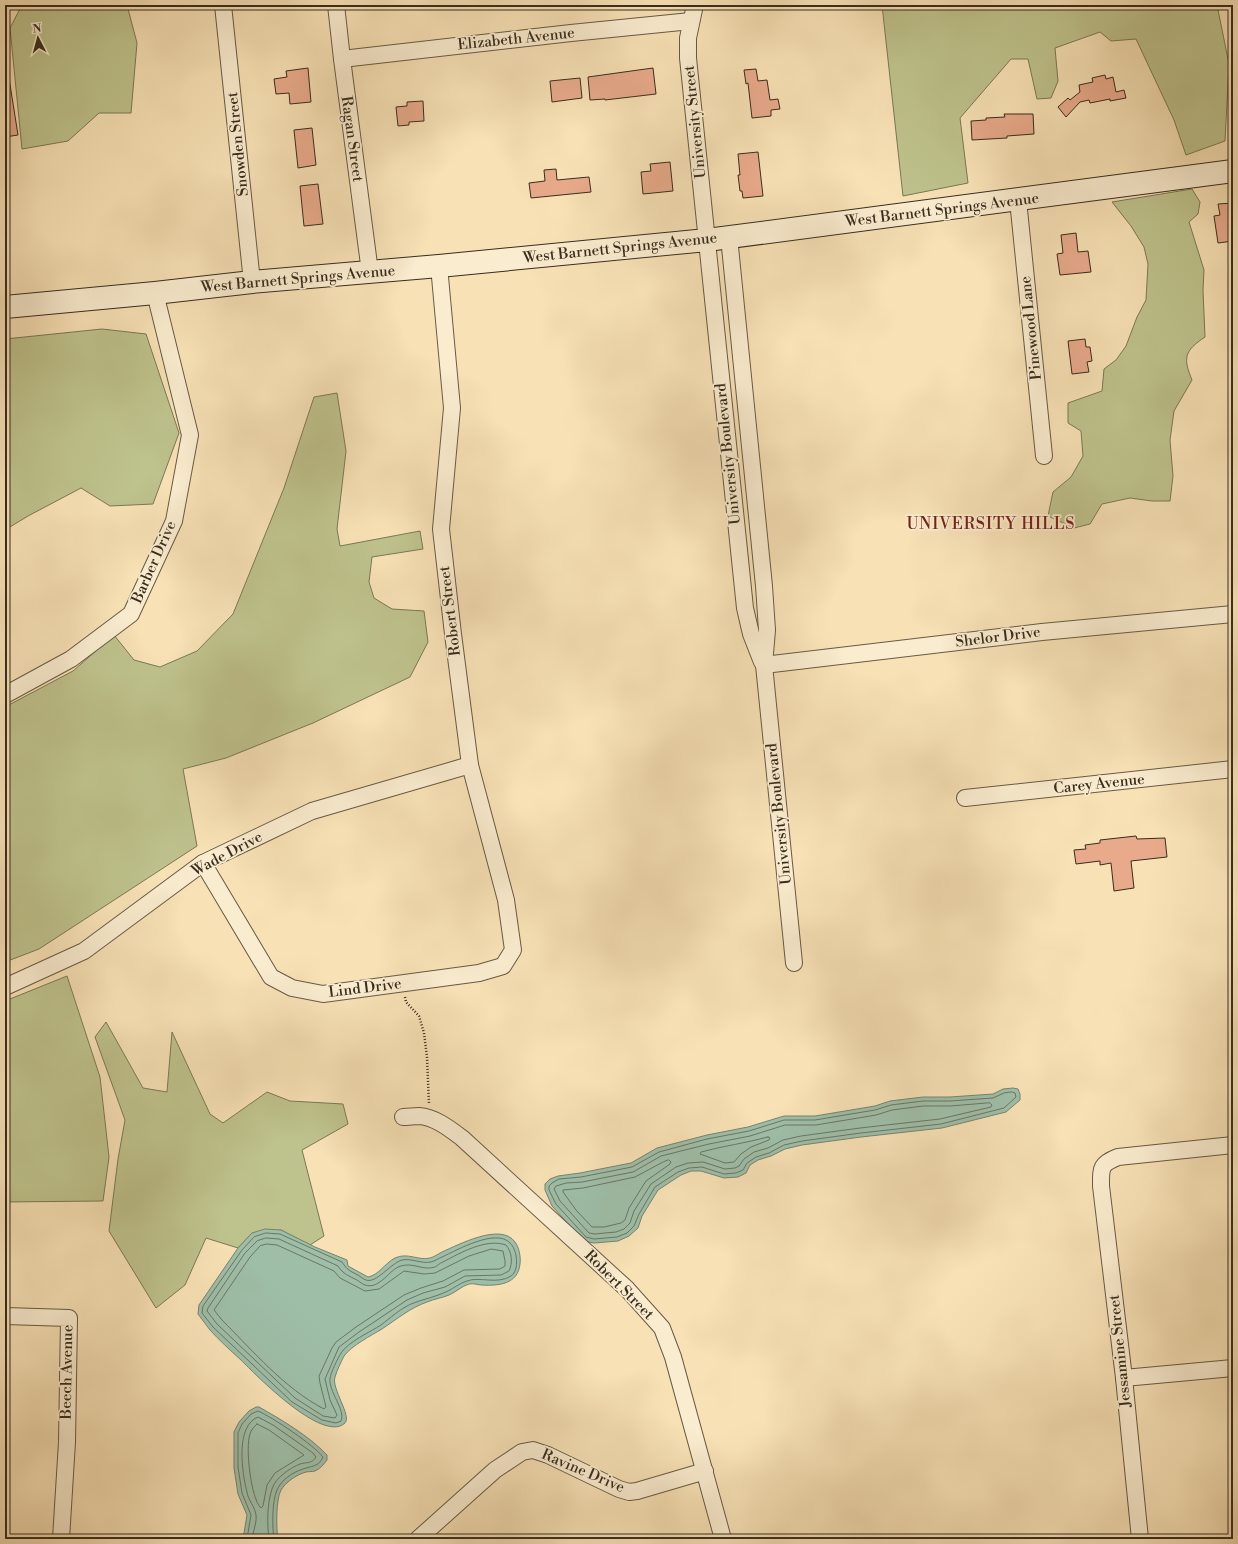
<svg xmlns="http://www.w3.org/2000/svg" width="1238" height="1544" font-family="'Libre Bodoni',serif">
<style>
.green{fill:#bec28c;stroke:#7b7855}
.water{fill:#9ebea8;stroke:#758471}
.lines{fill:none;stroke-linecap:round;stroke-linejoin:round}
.shore{stroke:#6b7663;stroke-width:1}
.building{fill:#e8aa8b;stroke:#382d1e}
.street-casing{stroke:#685a44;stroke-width:18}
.secondary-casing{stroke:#382d1e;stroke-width:24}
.path{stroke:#382d1e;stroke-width:2.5;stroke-dasharray:1 2;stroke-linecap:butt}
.street{stroke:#faeccf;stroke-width:16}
.secondary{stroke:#faeccf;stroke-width:22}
.labels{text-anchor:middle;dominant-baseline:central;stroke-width:3.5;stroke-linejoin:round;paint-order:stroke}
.street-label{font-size:15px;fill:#382d1e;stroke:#faeccf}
.neighbourhood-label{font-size:16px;letter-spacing:1px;fill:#7a1f14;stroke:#faeccf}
</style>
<rect width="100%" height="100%" fill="#f7e1b5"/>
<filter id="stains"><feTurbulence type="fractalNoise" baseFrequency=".005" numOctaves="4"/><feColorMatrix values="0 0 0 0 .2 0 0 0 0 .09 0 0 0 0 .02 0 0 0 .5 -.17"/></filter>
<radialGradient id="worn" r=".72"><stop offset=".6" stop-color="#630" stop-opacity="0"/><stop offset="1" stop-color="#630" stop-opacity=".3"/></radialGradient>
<!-- green -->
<g class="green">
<path d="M22,5H127L137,43L131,113H99L68,141L22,149L10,28Z"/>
<path d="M882,5H1217L1229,64L1225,141L1186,155L1174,120L1136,39L1111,41L1100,32L1055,48L1058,81L1051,98L1037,99L1028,59H1011L960,118L968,183L903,196Z"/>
<path d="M1192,189L1200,202L1198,214L1189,222L1204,270L1203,290L1205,337C1184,351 1183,358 1192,380L1174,411L1170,440L1173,476L1170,501H1152L1130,498L1102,504L1090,524L1074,528L1048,516L1053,492L1071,477L1083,456L1081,431L1068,423V403L1102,391L1104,369L1116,360L1126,346L1137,317L1146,300L1148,264L1144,247L1131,226L1112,202Z"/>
<path d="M102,329L146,334L179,433L153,504L110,506L81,488L28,516L5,530V339Z"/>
<path d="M337,393L346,451L337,529L340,546L420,531L423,549L372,557L369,582L374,598L392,609L424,611L428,642L410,677L313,723L226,758L183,769L197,846L39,949L5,962V707L73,671L114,635L134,660L160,667L197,651L233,614L284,488L314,397Z"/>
<path d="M67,976L100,1077L109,1157L103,1201L5,1202V1001Z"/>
<path d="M106,1022L143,1088L167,1092L172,1032L210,1114L223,1123L267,1092L290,1101L343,1104L348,1124L302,1150L324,1236L310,1245L281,1230L252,1233L238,1248L206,1238L185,1285L156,1308L109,1231L118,1159L125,1120L95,1037Z"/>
</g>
<!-- water -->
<g class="water">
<path d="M1013,1088L1018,1089L1020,1094V1100L1006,1112L942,1128L861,1137L802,1145L785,1149L771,1156L758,1160L750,1165L746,1173L738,1177L724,1178L701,1171H691L681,1175L658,1190L642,1216L638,1228L629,1236L618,1241L594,1243L584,1241L552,1206L545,1190V1184L550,1179L558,1176L580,1173L631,1163L657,1148L707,1135L748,1127L784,1116H815L875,1106L890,1101L923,1097H950L993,1094L1003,1089Z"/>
<path d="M265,1229L281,1230L315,1247L347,1260L348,1266L368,1277C379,1275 385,1263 395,1258C408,1252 418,1261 430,1258C434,1257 438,1254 442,1252C458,1245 501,1222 515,1242C519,1247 521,1257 520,1264C518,1284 499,1286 482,1285C478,1285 474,1283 469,1284C462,1286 456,1292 449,1295C442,1298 434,1299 427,1302C410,1308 397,1319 382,1329C372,1335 351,1346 344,1356C341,1362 337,1370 335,1377C331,1388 352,1416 345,1423C323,1444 255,1374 241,1360C230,1350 219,1340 210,1330C206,1325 202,1319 198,1314L199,1305L238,1248L252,1233Z"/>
<path d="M256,1407H259C282,1420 309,1436 327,1455V1460C324,1464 320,1469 315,1471C312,1472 307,1471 303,1473C295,1476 286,1482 281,1490C276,1499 276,1528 278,1539H243L247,1515L238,1494L234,1468V1432L239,1422L249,1411Z"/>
</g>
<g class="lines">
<!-- shore -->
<g class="shore">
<path d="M1012,1092L1015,1093L1016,1097L1004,1108L941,1124L861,1133L802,1141L784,1145L769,1153L756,1157L747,1163L743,1170L736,1173L724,1174L702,1167L689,1168L678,1172L655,1187L639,1214L634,1226L627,1233L617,1237L594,1239L586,1237L556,1204L549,1190V1186L552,1183L559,1179L581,1177L632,1167L659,1152L707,1139L749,1131L784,1120H815L875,1110L891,1105L923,1101H950L993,1098L1004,1093Z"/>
<path d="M990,1103L992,1105L991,1107L940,1119L860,1128L801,1136L783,1140L768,1148L754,1152L744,1159L739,1166L735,1168L725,1169L703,1162L688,1163L676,1167L651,1184L634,1211L630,1223L624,1229L616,1232L605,1233L595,1234L589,1233L560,1201L554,1189L556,1186L566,1183L582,1182L633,1172L661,1156L709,1144L750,1136L785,1125H816L876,1115L892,1110L923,1106H950Z"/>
<path d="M768,1137L770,1138L769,1140L751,1147L741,1154L734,1162L725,1163L700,1154L701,1152C723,1146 746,1143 768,1137Z"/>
<path d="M669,1160L671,1162L670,1164L646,1181L629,1208L625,1220L621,1223L604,1227H592L576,1210L563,1192V1190L583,1188L635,1177L663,1162Z"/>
<path d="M266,1233L280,1234L342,1262C347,1270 350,1271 358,1275C361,1277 363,1279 366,1280C376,1284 391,1263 402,1260C412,1258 421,1264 431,1262C435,1261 439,1258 442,1257C457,1250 496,1228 510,1243C517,1249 520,1270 511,1276C497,1285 479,1276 467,1281C460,1283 454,1288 448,1291C436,1297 423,1299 411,1304C400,1309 390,1318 381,1325C370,1332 348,1342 341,1353C338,1358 331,1372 330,1378C328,1391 346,1410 341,1421L336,1423L322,1420L292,1402L213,1327L202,1313L203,1306L242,1250L254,1237Z"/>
<path d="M266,1238L279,1239L338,1266C343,1274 349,1276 357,1280C360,1282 362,1284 365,1285C380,1290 389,1269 401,1266C413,1262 423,1271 435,1267C437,1266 440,1263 443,1262C460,1253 486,1238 506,1245C512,1252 513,1263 509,1271L501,1275L465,1276L445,1287L423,1293L407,1300L359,1332L339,1347L325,1379L330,1400L337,1415L335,1418L323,1416L295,1398L217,1324L207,1311L208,1308L245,1253L257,1241Z"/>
<path d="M267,1244L277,1245L334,1271L340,1278L365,1291L379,1289L404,1271L424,1274L435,1273L469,1256L485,1251L491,1249L503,1251L505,1261V1266L500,1269L464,1270L443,1281L421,1288L404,1295L356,1327L336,1342L332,1348L319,1376L320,1383L326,1407L324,1409C284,1388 253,1351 222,1320L214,1310L250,1257L260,1246Z"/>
<path d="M257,1424L269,1430L304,1455L275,1473L267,1485L263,1506L261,1508C251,1499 245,1447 250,1434C251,1430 254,1427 257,1424Z"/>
<path d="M247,1539L251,1515L242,1493L238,1467V1433L242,1424L251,1414L258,1411C272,1417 314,1445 323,1457C319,1467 311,1466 303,1469C293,1472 281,1480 277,1490C272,1501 272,1527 274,1539"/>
<path d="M252,1539C253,1531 257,1523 256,1515C255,1507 248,1500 247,1492C242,1473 235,1426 258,1417L273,1425L313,1453L316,1457C312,1464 306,1462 300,1464C290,1468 275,1478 272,1489C267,1504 267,1524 269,1539"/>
</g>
</g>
<!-- building -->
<g class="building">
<path d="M5,53L18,135L5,137Z"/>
<path d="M308,68L311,102L290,104L289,93L276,94L274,79L287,77L286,71Z"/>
<path d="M653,68L656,94L605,100V99L590,100L588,77Z"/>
<path d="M756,69L758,81L767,80L770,100L778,99L780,109L771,110V116L752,118L748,83L746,84L744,70Z"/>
<path d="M1105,75L1106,79L1113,77L1116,92L1124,90L1126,98L1110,101V99L1090,103L1089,100L1080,102L1066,117L1058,107L1068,98L1070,100L1080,92L1079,85L1093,82L1092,78Z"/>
<path d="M580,78L582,98L552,102L550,81Z"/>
<path d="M423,101L424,121L409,122V125L398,126L396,107L407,106V102Z"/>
<path d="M1004,114H1033L1034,134L1007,136V138L972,140L971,121L986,120V118L1005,117Z"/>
<path d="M312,128L316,165L298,168L294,130Z"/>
<path d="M758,152L763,196L743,198L742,191H740L738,175H740L738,154Z"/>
<path d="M670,162L673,191L643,194L641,172L651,171L650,164Z"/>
<path d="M556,169L557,180L589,177L591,192L531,198L529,183L545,181L544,170Z"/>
<path d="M318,184L323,224L304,226L300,186Z"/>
<path d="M1233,203V241L1218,243L1214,216L1220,215L1218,204Z"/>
<path d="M1076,233L1078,252L1088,251L1091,272L1060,275L1057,254L1063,253L1061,235Z"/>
<path d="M1085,339L1086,347H1090L1092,361L1087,362L1089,372L1072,374L1068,341Z"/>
<path d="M1136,836L1137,839L1165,838L1167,857L1131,861L1134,888L1114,891L1111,863L1100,865V861L1076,864L1074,850L1086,849L1085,845L1100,843V840Z"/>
</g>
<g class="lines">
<!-- street casing -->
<g class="street-casing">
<g id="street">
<path d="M223,5L252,282"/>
<path d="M336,5L342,59L370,272"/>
<path d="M695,5L688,38V58L745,608L751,634L762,662"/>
<path d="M342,59L571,33L691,21"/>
<path d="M1018,200L1044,456"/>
<path d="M729,237L764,586L767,630L764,665L794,963"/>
<path d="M764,665L1042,632L1233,614"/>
<path d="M5,695L71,659L131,614L174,521L190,435L155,293"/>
<path d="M965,798L1233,769"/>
<path d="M203,863L271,977L292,988L323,994L479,973L503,966L513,950L506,900L470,765L453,634L441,529L452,408L439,266"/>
<path d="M5,987L84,951L203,863L312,811L470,765"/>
<path d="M403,1117C408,1117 414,1116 419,1116C435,1117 450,1129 462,1138L627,1289L662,1328L673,1357L723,1539"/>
<path d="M5,1316L69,1318L67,1442L61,1539"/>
<path d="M1124,1378L1233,1368"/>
<path d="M418,1539L495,1470L522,1452L533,1450L548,1455L619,1489L629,1492L637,1491L705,1471"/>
<path d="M1140,1539L1124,1378L1101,1186C1101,1168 1100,1164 1118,1157L1233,1145"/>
</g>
</g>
<!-- secondary casing -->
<g class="secondary-casing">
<path id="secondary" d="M5,307L155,293L252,282L439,266L707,240L1233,171"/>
</g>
<!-- path -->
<path class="path" d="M405,997L406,1002L419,1016L424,1033L427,1057L429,1104"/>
<!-- street -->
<use href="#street" class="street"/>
<!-- secondary -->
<use href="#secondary" class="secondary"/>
</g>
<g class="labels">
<!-- street labels -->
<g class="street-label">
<text transform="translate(516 39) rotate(-6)">Elizabeth Avenue</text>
<text transform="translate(695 122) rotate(-96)">University Street</text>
<text transform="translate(352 139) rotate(82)">Ragan Street</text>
<text transform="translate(238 144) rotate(-96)">Snowden Street</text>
<text transform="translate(942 210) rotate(-7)">West Barnett Springs Avenue</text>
<text transform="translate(620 248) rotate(-6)">West Barnett Springs Avenue</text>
<text transform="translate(298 279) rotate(-5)">West Barnett Springs Avenue</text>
<text transform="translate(1031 328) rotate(-96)">Pinewood Lane</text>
<text transform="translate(728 454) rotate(-96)">University Boulevard</text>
<text transform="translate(154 562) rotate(-66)">Barber Drive</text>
<text transform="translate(450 611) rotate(-97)">Robert Street</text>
<text transform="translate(998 637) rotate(-7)">Shelor Drive</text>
<text transform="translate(1099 784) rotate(-6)">Carey Avenue</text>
<text transform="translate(779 814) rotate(-96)">University Boulevard</text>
<text transform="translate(227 854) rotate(-28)">Wade Drive</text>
<text transform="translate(365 988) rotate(-7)">Lind Drive</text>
<text transform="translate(619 1285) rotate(45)">Robert Street</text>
<text transform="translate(1120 1351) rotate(-96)">Jessamine Street</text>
<text transform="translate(67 1372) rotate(-89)">Beech Avenue</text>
<text transform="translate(583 1471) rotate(23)">Ravine Drive</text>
</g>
<!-- neighbourhood labels -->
<g class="neighbourhood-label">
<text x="991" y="524">UNIVERSITY HILLS</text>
</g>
</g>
<!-- margin -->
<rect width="1238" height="1544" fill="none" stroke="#f7e1b5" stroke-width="20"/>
<rect x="6" y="6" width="1226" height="1532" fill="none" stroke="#382d1e" stroke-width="2"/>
<rect x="10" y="10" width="1218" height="1524" fill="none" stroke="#382d1e"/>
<!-- north arrow -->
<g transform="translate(38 38) rotate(354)" stroke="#faeccf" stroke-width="3" paint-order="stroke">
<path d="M0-3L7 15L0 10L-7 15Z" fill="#382d1e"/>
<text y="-6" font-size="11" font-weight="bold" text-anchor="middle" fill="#382d1e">N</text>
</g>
<rect width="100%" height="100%" filter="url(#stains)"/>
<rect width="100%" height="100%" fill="url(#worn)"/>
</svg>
